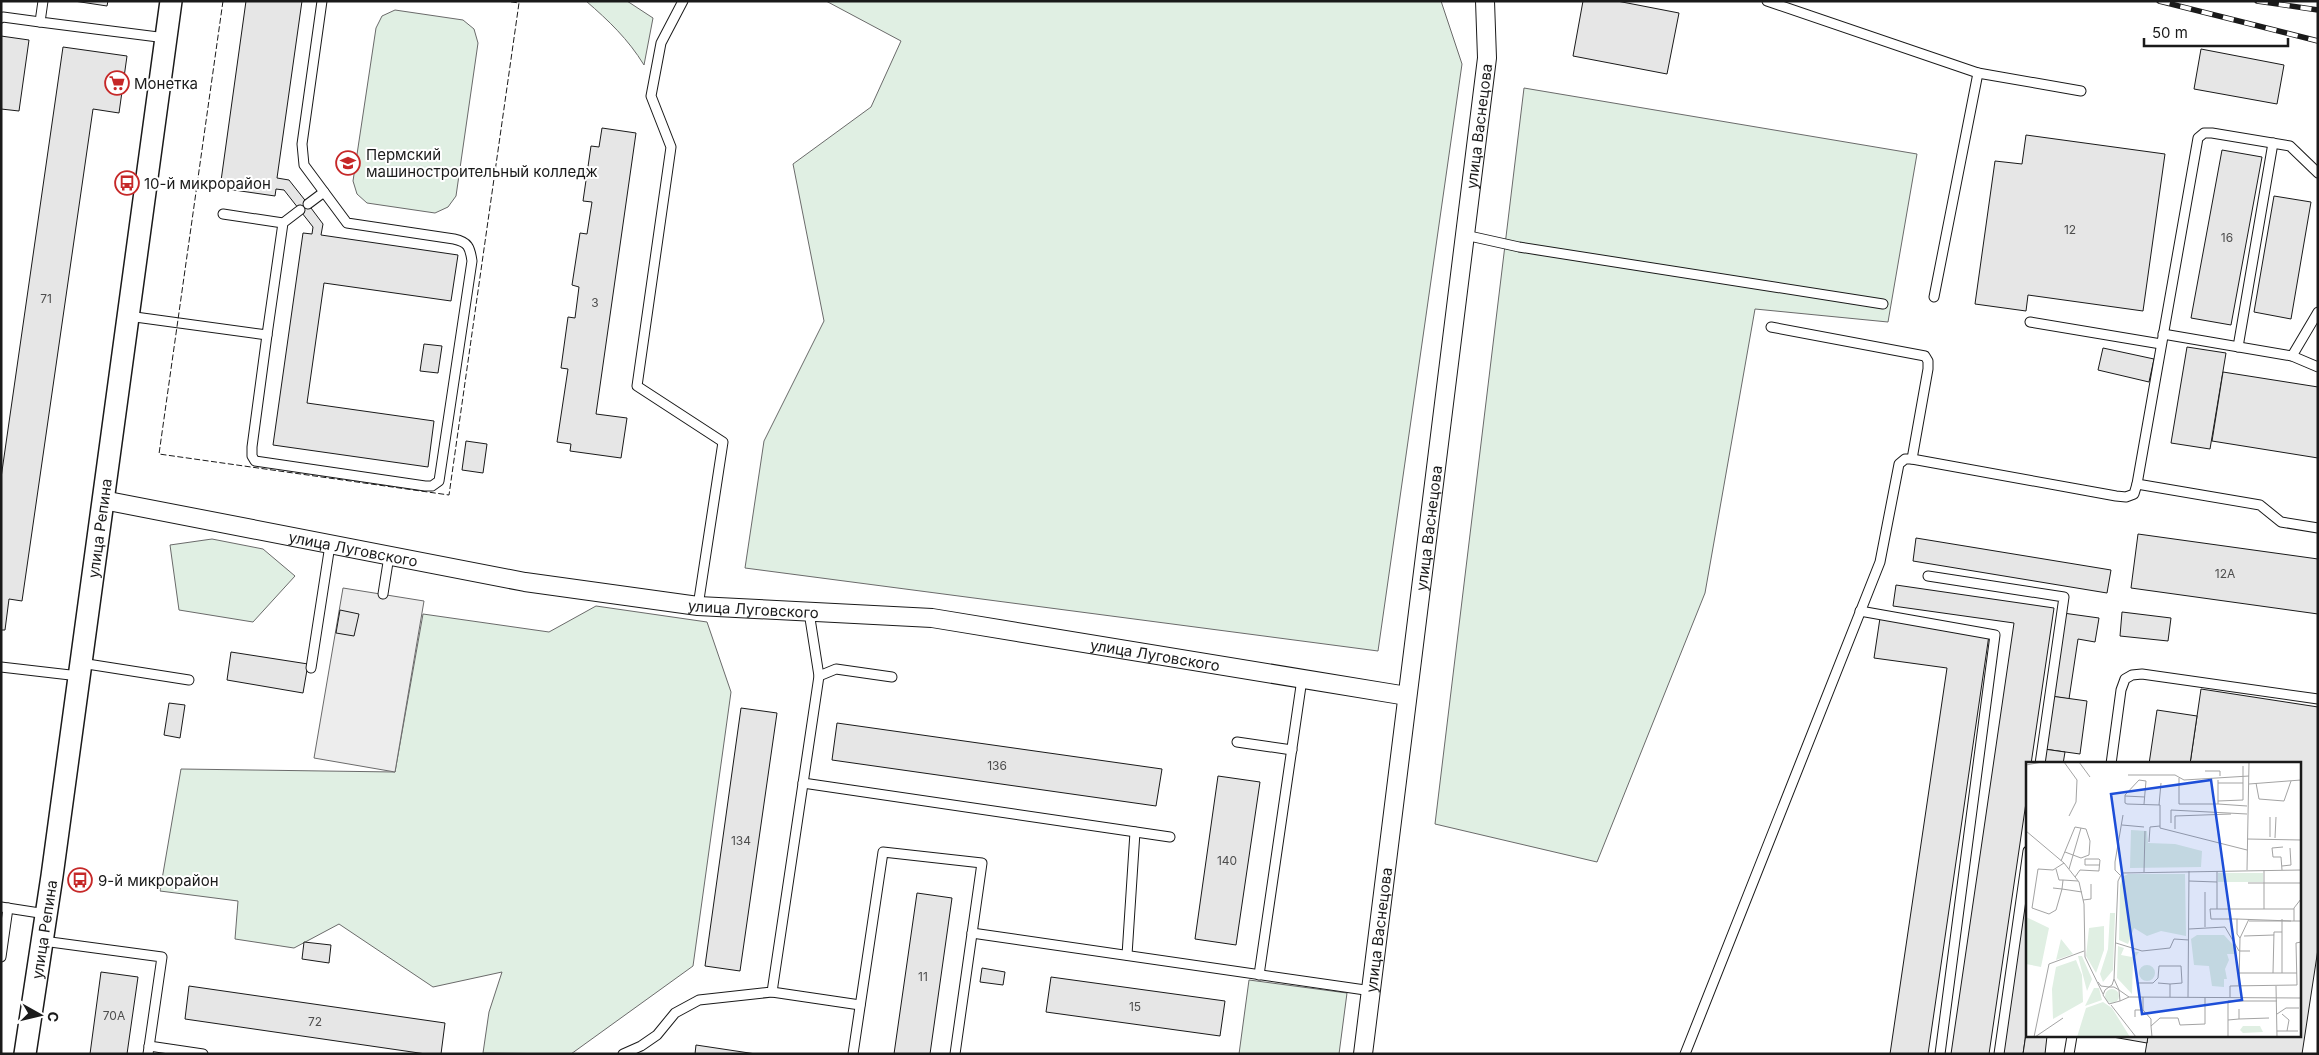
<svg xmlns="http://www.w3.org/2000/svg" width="2319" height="1055" font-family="Inter,sans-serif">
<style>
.green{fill:#e0efe3;stroke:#6a6a6a}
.parking{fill:#ededed;stroke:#6a6a6a}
.building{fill:#e6e6e6;stroke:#1a1a1a}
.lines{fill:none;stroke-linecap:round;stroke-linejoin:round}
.service-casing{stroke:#1a1a1a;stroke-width:11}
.minor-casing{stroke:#1a1a1a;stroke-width:20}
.tertiary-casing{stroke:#1a1a1a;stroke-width:24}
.service{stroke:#fff;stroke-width:9}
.minor{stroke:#fff;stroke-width:18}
.tertiary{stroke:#fff;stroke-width:21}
.rail-casing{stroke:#1a1a1a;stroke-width:5.5}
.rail{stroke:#fff;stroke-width:4;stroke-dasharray:11;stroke-linecap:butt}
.fence{stroke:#1a1a1a;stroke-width:1;stroke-dasharray:6 2.5;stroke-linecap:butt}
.labels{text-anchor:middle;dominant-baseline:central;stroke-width:4;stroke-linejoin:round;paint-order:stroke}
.number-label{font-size:12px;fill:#4d4d4d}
.poi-label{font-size:15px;fill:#1a1a1a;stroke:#fff;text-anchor:start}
.street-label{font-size:15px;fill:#1a1a1a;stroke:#fff}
.inset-road{fill:none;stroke:#a3a3a3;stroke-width:1}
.view{fill:#1d4ed8;fill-opacity:0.15;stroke:#1d4ed8;stroke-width:2.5}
.inset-edge{fill:none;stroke:#1a1a1a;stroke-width:2.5}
</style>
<rect width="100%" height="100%" fill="#fff"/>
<!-- green -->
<g class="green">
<path d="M586,1H627L653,18L644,65C628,39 609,21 586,1Z"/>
<path d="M826,1H1441L1462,64L1378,651L745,568L764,441L824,321L793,164L871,107L901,41Z"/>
<path d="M395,10L463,20L474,29L478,43L456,196L448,207L435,213L367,203L357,194L353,181L376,28L382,16Z"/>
<path d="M1524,88L1917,154L1888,322L1755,309L1705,593L1597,862L1435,824Z"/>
<path d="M212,539L263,549L295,576L253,622L179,610L170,545Z"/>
<path d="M596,606L707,622L731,692L693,966L571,1054L483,1053L489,1012L502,972L433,987L339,924L294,948L235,939L238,901L160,891L181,769L395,772L423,614L549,632Z"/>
<path d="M1249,980L1347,993L1339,1054H1239Z"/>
</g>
<!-- parking -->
<path class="parking" d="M343,588L424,601L395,772L314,758Z"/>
<!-- building -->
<g class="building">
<path d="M74,1H108L107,6Z"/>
<path d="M246,1H302L277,178L289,180L308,204L323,224L321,235L458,255L451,301L324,283L307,403L434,421L428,467L273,445L303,233L312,234L313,227L284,190L276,189L275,196L220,188Z"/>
<path d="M1583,1H1617L1679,13L1667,74L1573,56Z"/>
<path d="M1,36L29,40L19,111L1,109Z"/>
<path d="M63,47L127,56L119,113L93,109L22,601L9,599L5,630H1V478Z"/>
<path d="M2201,49L2284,65L2277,104L2194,89Z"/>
<path d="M602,128L636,133L596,414L627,418L621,458L570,451L571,444L557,442L568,369L561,368L568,317L575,318L579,287L572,285L580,233L587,234L592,202L583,201L591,146L599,147Z"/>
<path d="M2026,135L2165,154L2143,311L2028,295L2026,311L1975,304L1995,161L2022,164Z"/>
<path d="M2222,150L2262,157L2231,325L2191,318Z"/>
<path d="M2274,196L2311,202L2291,319L2254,312Z"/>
<path d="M424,344L442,346L438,373L420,371Z"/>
<path d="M2187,347L2226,353L2210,449L2171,443Z"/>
<path d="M2103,348L2154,359L2149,382L2098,370Z"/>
<path d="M2223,372L2318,387V458L2212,441Z"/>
<path d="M466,441L487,444L483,473L462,470Z"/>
<path d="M2138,534L2318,559V614L2131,588Z"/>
<path d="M1916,538L2111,570L2107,593L1913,561Z"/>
<path d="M1896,585L2054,608L2031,764H2028V789L1989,1054H1951L2014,623L1893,606Z"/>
<path d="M340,610L359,614L354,636L336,633Z"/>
<path d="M2122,612L2171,618L2168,641L2120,636Z"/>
<path d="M2063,613L2099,618L2095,642L2078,639L2069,699L2051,696Z"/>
<path d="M1880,618L1989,635L1928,1054H1890L1947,668L1874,658Z"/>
<path d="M231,652L308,664L303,693L227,680Z"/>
<path d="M2201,689L2318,707V949L2302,1054H2145L2148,1036H2300V764H2190Z"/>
<path d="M2051,696L2087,701L2080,754L2044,749Z"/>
<path d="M169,703L185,705L180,738L164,735Z"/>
<path d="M741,708L777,713L740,971L705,966Z"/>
<path d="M2157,710L2197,716L2190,764H2149Z"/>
<path d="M837,723L1162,769L1156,806L832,760Z"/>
<path d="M2044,749L2065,752L2063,764H2042Z"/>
<path d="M1218,776L1260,782L1236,945L1195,939Z"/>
<path d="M2028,865V1020L2023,1054H2002Z"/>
<path d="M917,893L952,898L930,1054H894Z"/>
<path d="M304,942L331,945L329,963L302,959Z"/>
<path d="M982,968L1005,972L1003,985L980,982Z"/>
<path d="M101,972L138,977L127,1054H90Z"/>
<path d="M1051,977L1225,1001L1220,1036L1046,1012Z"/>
<path d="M189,986L445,1023L441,1054H426L185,1019Z"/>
<path d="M2028,1020V1036H2047L2045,1054H2023Z"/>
<path d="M2107,1036H2148L2147,1043Z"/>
<path d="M696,1045L756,1054H695Z"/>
</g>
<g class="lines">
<!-- service casing -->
<g class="service-casing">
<g id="service">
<path d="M43,1L40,22L166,38"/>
<path d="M683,1L661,43L651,96L671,147L637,386L723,442L698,606"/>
<path d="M1767,1L1978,73L2081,91"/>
<path d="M1,18L3,17L40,22"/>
<path d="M308,204L324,192"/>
<path d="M223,214L283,223"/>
<path d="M1465,235L1519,247L1883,304"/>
<path d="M1934,297L1978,73"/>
<path d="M128,316L267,335L283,223L300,210"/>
<path d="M2030,322L2161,344"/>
<path d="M1771,327L1925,356L1928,361V369L1912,459"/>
<path d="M2163,334L2292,356L2318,367"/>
<path d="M267,335L252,447V456L255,461L425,486H432L439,481L472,261C470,247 468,242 454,239L347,223L304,165L302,144L322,1"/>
<path d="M2238,347L2273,143"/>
<path d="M2292,356L2318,312"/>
<path d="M2137,484L2260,505L2281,522L2318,528"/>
<path d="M1928,576L2064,597L2040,764"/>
<path d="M383,594L389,556"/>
<path d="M1860,611L1995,635L1940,1054"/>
<path d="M81,663L189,680"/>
<path d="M1,667L79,676"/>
<path d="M311,668L330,545"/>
<path d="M819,676L836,669L892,677"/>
<path d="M1237,742L1292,750"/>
<path d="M2111,764L2121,690L2125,679L2132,675L2142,674L2318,699"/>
<path d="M803,783L1170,837"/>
<path d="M1,907L46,914"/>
<path d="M972,933L1372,991"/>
<path d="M43,941L162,957L148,1054"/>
<path d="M1127,955L1135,832"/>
<path d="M1,957L8,908"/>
<path d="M1259,975L1302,679"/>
<path d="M772,992L860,1005"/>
<path d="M149,1046L203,1054"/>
<path d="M623,1054L641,1046L657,1035L675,1013L699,1000L772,992L819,676L809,612"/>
<path d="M853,1054L883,852L982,863L955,1054"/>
<path d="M1685,1054L1880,562L1899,464L1905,459H1912L2116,496L2126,497L2134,494L2137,484L2198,138L2204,133H2212L2290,146L2318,173"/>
<path d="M1999,1054L2028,851"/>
<path d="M2069,1054L2072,1036"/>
</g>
</g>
<!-- minor casing -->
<g class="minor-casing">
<g id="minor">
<path id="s1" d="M103,500L525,582L698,606L932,618L1407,696"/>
<path id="s2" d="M1363,1054L1487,58L1485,1"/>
</g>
</g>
<!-- tertiary casing -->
<g class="tertiary-casing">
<g id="tertiary">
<path id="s3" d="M25,1054L52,876L171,1"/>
</g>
</g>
<!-- service -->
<use href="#service" class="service"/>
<!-- minor -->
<use href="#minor" class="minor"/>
<!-- tertiary -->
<use href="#tertiary" class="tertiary"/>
<!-- rail casing -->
<g class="rail-casing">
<g id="rail">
<path d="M2159,1L2318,41"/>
<path d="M2257,1L2318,10"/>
</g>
</g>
<!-- rail -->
<use href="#rail" class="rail"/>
<!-- fence -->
<path class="fence" d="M223,1L159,454L449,495L519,3L505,1"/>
</g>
<!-- icons -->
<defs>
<g id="supermarket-ring" transform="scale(1.25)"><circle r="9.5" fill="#fff" stroke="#c62828" stroke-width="1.5"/><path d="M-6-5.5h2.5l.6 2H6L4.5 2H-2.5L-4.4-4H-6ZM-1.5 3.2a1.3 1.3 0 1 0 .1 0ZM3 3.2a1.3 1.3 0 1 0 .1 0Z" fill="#c62828"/></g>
<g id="university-ring" transform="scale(1.25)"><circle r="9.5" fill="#fff" stroke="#c62828" stroke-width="1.5"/><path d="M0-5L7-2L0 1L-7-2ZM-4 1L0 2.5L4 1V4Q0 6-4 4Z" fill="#c62828"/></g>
<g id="bus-ring" transform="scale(1.25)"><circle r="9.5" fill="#fff" stroke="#c62828" stroke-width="1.5"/><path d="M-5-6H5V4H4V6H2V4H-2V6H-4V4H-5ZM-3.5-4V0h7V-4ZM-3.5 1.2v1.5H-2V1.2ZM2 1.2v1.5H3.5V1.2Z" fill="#c62828"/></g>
</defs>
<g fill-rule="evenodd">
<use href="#supermarket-ring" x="117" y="83"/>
<use href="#university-ring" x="348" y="163"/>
<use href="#bus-ring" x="127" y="183"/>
<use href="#bus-ring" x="80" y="880"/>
</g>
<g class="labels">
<!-- number labels -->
<g class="number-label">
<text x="2070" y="229">12</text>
<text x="2227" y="237">16</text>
<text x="46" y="298">71</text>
<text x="595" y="302">3</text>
<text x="2225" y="573">12А</text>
<text x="997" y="765">136</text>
<text x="741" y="840">134</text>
<text x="1227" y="860">140</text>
<text x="923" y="976">11</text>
<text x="1135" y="1006">15</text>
<text x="114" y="1015">70А</text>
<text x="315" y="1021">72</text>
</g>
<!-- poi labels -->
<g class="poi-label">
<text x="134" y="83">Монетка</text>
<text x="366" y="154">Пермский<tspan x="366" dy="17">машиностроительный колледж</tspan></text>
<text x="144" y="183">10-й микрорайон</text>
<text x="98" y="880">9-й микрорайон</text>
</g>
<!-- street labels -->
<g class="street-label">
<text stroke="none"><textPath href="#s2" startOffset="935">улица Васнецова</textPath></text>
<text stroke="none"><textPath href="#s3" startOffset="531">улица Репина</textPath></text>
<text stroke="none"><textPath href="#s2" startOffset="530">улица Васнецова</textPath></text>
<text stroke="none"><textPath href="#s1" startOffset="255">улица Луговского</textPath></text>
<text stroke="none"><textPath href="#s1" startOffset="660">улица Луговского</textPath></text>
<text stroke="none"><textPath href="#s1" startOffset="1065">улица Луговского</textPath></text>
<text stroke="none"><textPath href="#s3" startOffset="126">улица Репина</textPath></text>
<text stroke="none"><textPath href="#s2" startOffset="125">улица Васнецова</textPath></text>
</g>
</g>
<!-- overview -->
<g transform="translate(2026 762)">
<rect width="275" height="275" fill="#fff"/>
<path d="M105,68L121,69L122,81L149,82L176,89L175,105L104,106ZM192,111H237V120H192ZM102,112H159L160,174L135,169L121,174L108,166L102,182L93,178L94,124L96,115ZM84,151H89L87,208L77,220L74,212L82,187ZM0,155L23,166L15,205L0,202ZM78,164V188L70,211L60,194L63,166ZM171,173H198L208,184L209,192H201L203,198L199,207L201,217H198V225L186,224L183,204L168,203L165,177ZM35,177L47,192L30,198ZM92,184L98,186L95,193L106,195L109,190H113L107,198L106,232L91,216ZM52,194H56L66,217L61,229ZM50,198L56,213L57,240L27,257L26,227L30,205ZM113 211a8 8 0 1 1 16 0a8 8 0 1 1-16 0ZM68,226H73L76,238L59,244ZM79 234a7 7 0 1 1 14 0a7 7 0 1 1-14 0ZM77,240L86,246L104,275H51L60,246ZM217,264H234L237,270L217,271L214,268Z" fill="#e0efe3"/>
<path class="inset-road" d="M38,0L51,18L50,40L43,54M53,0L64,15M0,3L16,0M179,9H194V14M102,13H149L158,18L223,14M153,16V42H192V18M192,21H217M230,21L233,37L258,39L265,19M223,22L275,18M99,34L119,35M192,39L217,38V4M118,42L120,19L113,18L99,33V41L101,42L134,43V66L221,88M192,42L221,44M133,43L135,21M244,55V75M145,61V48L221,52M96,63L118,65M149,67V54L205,52M0,69L38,101L53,120L58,142L59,195L77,232M249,76L250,55M221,77L275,78M123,80L124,65L134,64M35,99L49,65L60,67L64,79L63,93L55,96L39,90M256,104L265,103L264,86M30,107L33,118H37L36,127L56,130M43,107L55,66M221,108L223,0M238,108V147M256,108L255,95H247L246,86L257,85M118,110L119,69M94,113L89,108V100L97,53M49,115L54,108L73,109V108L74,98L73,97H59V103H73M37,118L52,119M163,119L191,120M222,121H275M27,126L36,127L30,148L23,152L6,146L12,107L27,108L38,101M57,138L65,137V122M191,147V109M211,157H185L184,147H268M256,157V211M223,159H275M268,159V146L275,137M179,165V130M163,167L199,165L213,189H224M218,174L248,173M214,176L211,172V157L265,159M90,181L116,189L144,186L148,177L163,178M213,211H247L248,170H256M247,211H271M88,217L93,228L103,235M72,220L75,224L83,225H88L93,228L94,239L83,242L77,233L79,228L83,225L86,223L88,217L92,119L96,111L275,108M111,221H127L132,216L133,204H155L156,221L144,222M132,221L144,222V235M213,223L214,176L223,157M250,224L251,275M162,235L163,109M204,235V224L271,223L270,181L275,180M94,239L103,235L275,236M202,239H251M202,239V275M85,243L110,275M117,248L125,257V264M251,252L260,246H273M256,252L263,258L261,269M109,255V248H117V235M213,257L243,256M202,258L213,257V247M251,269H272M8,275L23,202L58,189M9,275L37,256M126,275L125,264L134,256H152L154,263L179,262V235M126,275H142"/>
<path class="view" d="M185,18L216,238L116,252L85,32Z"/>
<rect width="275" height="275" class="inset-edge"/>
</g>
<!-- border -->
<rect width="2319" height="1055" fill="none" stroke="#1a1a1a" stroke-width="5"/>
<!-- north arrow -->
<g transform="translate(40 1015) rotate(98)" stroke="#ffffff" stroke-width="4" paint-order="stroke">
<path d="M0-4L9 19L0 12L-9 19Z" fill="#1a1a1a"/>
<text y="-8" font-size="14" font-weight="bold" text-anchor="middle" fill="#1a1a1a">С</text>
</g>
<!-- scale -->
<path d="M2144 38v8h144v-8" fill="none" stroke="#1a1a1a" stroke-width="2.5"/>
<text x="2152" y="38" font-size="15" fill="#1a1a1a" stroke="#ffffff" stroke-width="4" paint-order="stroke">50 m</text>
</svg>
